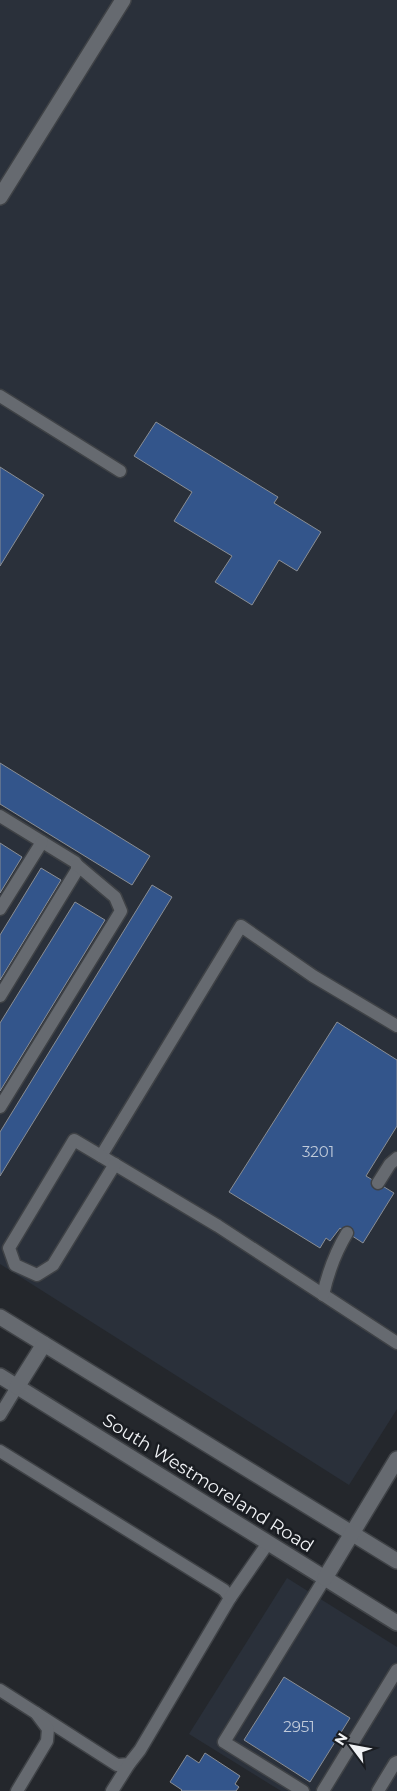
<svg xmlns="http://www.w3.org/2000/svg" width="397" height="1791" font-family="Montserrat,sans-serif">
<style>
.built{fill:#2a303a}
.building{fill:#33558b;stroke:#8a8e94}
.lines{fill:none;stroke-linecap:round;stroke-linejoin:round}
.lane-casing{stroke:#3f4246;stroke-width:15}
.secondary-casing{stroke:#3f4246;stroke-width:18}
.lane{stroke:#666a70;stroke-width:12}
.secondary{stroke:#666a70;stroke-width:15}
.labels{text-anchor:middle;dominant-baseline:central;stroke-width:5;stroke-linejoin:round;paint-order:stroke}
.number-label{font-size:15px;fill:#c1cbda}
.street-label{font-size:18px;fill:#f0f2f5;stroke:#1a1d22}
</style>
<rect width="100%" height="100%" fill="#24272c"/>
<!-- built -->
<g class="built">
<path d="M0,0H397V1409L349,1485L0,1264Z"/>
<path d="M287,1578L397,1647V1791H281L189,1734Z"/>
</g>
<!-- building -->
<g class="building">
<path d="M156,422L278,497L274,503L321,532L297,571L279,560L252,605L215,582L232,556L174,521L192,492L134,456Z"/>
<path d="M0,467L44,495L0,566Z"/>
<path d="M0,763L150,856L132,885L0,804Z"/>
<path d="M0,843L22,857L0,893Z"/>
<path d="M41,868L61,880L0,980V935Z"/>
<path d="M152,885L172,897L0,1176V1132Z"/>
<path d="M75,902L105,920L0,1091V1023Z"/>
<path d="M337,1022L397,1060V1126L366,1176L394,1193L363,1243L340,1228L330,1241L326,1238L320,1248L229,1192Z"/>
<path d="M284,1677L350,1718L310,1782L244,1740Z"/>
<path d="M205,1753L240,1776L235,1784L239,1787L236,1791H181L182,1790L170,1782L187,1755L199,1763Z"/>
</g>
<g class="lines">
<!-- lane casing -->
<g class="lane-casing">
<g id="lane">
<path d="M0,396L120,471"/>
<path d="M0,816L75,862L77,865V870L0,996"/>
<path d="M0,909L42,842"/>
<path d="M397,1026L313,976L241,926L101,1156L218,1226L397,1343"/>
<path d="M0,1107L121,911L115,897L77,865"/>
<path d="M101,1156L74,1140L9,1248L15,1265L37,1275L53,1265L115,1164"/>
<path d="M378,1183L390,1164L397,1158"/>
<path d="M323,1295C328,1272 335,1253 347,1233"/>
<path d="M0,1415L17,1387"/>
<path d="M0,1451L224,1590L230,1598L140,1750L129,1764L117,1765L36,1713"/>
<path d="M230,1598L268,1543"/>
<path d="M0,1690L36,1713L48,1729L47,1741L17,1791"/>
<path d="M112,1791L129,1764"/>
<path d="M303,1791L224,1742L325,1578"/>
<path d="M323,1791L397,1670"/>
<path d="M378,1791L395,1763L397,1762"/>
</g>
</g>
<!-- secondary casing -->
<g class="secondary-casing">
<g id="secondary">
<path d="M0,197L123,0"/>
<path d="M0,1317L397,1561"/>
<path d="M0,1376L397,1623"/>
<path d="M17,1387L44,1344"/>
<path d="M325,1578L397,1459"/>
</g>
</g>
<!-- lane -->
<use href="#lane" class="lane"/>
<!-- secondary -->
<use href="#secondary" class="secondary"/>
</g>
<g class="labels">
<!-- number labels -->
<g class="number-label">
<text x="318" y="1151">3201</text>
<text x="299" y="1726">2951</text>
</g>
<!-- street labels -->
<g class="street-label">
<text transform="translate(208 1483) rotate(32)">South Westmoreland Road</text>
</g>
</g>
<!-- north arrow -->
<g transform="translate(352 1746) rotate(302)" stroke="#1a1d22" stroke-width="4" paint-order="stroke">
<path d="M0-4L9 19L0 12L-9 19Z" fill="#f0f2f5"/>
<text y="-8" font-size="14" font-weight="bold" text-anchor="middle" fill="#f0f2f5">N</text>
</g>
</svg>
